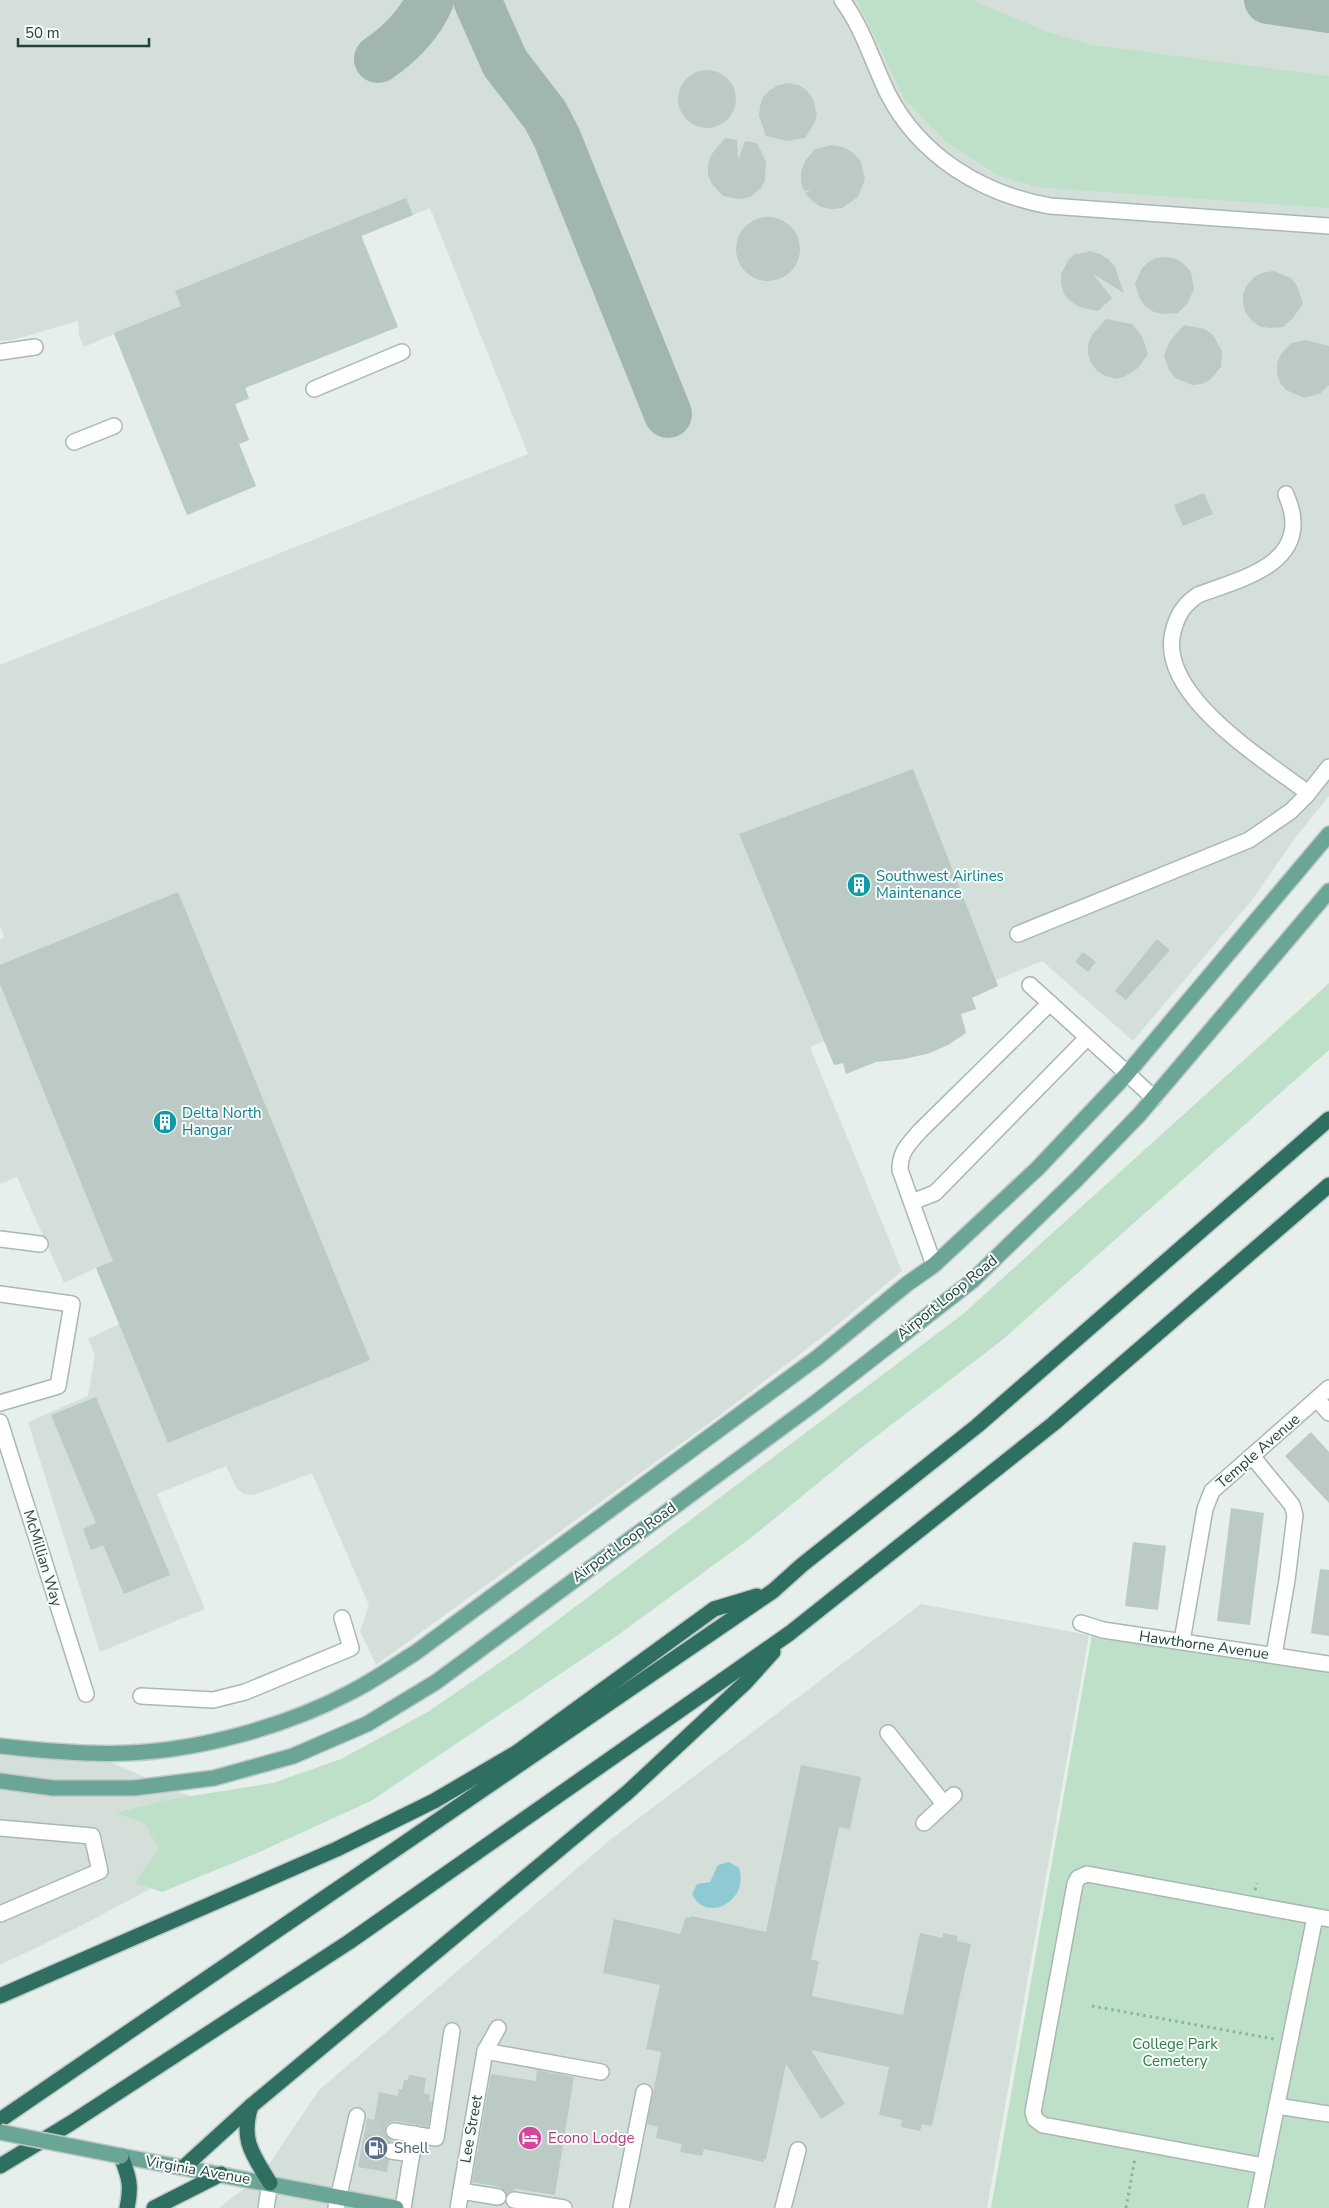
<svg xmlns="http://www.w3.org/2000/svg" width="1329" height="2208" font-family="'Nunito Sans',sans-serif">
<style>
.built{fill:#d4dfda}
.green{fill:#bfe0c8}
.water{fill:#8ec9d4}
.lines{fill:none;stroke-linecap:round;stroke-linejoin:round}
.taxiway{stroke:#a2b6b0;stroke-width:48}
.building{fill:#bbcac4}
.minor-tunnel{stroke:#bfccc8;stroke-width:15;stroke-dasharray:15 8;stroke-linecap:butt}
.minor-casing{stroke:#a8b8b2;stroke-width:18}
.major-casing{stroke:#c2cac8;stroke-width:18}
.highway-casing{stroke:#c2cac8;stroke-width:18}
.path{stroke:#86b3a5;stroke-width:3;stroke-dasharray:2.5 4;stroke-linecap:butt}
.minor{stroke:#fff;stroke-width:15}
.major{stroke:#6aa596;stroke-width:15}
.highway{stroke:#2f6f62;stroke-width:15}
.major-bridge-casing{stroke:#c2cac8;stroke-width:18;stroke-linecap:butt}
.major-bridge{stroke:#6aa596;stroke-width:15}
.labels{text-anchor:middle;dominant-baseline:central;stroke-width:4;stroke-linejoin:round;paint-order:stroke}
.culture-label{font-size:15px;fill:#0d838f;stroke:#f7fbf9;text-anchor:start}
.street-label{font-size:15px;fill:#24423a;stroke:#f7fbf9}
.park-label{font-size:15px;fill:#2d7a4b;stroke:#f7fbf9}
.hotel-label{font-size:15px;fill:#b23c85;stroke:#f7fbf9;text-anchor:start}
.service-label{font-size:15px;fill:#4e5e75;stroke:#f7fbf9;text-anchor:start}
</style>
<rect width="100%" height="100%" fill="#e6efeb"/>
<!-- built -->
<g class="built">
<path d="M0,0H1329V796L1296,837L1251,901L1133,1041L1042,961L996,980L998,986L972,997L976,1009L957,1016L965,1026L964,1034L930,1053L904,1059L886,1061V1057L846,1074L843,1063L834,1065L824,1041L810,1047L902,1271L826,1334L719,1416L376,1665L360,1631L369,1605L312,1473L254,1495L244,1494L237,1489L226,1466L157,1494L205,1609L100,1652L28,1422L88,1396L95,1355L88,1339L119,1324L96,1268L64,1283L17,1177L0,1184V939L4,937L0,926V665L528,454L430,208L362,236L398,327L245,388L249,399L235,405L249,440L239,444L256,486L187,515L114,334L84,347L79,336L78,321L12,340L0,341Z"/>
<path d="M921,1604L1089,1635L987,2208H219L262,2175L319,2090L510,1926L610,1840Z"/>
<path d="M0,1739L82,1750L264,1828L75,1929L0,1965Z"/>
</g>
<!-- green -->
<g class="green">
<path d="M857,0H972L1048,32L1092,45L1329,76V208L1037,187L999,176L945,141L904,98Z"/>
<path d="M1329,983V1050L1001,1341L861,1448L752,1537L618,1635L371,1801L255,1854L162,1892L135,1883L159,1849L145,1824L116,1813L166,1800L273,1783L341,1759L426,1713L518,1650L963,1314Z"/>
<path d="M1092,1635L1329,1670V2208H991Z"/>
</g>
<!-- water -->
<path class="water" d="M729,1862L739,1868C750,1901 706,1924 692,1894L697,1884L710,1882L718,1865Z"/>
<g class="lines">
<!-- taxiway -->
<g class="taxiway">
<path d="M477,0L505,63L545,115L557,138L668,414"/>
<path d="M1268,0L1329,9"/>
<path d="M378,59C399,45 420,24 430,0"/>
</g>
</g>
<!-- building -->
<g class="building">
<circle cx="707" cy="99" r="29"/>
<path d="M789,83L799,85L807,91L813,99L817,115L814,124L805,138L787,141L766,136L759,116L760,106L763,97L770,90L779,85Z"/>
<path d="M725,138L737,140L738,160L745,141L757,143L766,162L765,180L761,188L751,197L739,199L723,196L712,184L708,175V165L711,155Z"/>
<path d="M832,145L843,147L852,152L860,160L865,179L858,197L842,208L832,209L821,207L812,201L805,193L811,190L804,191L801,182V172L805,161L815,149Z"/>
<path d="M406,198L413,215L361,236L398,327L245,388L249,398L235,404L249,440L239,444L256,486L187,515L114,333L181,306L175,291Z"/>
<circle cx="768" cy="249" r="32"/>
<path d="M1090,251L1100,254L1108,259L1115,267L1124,293L1093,274L1112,298L1098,311L1079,307L1070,301L1064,294L1061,284V274L1069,259L1076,253L1077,254Z"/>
<path d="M1166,257L1176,259L1184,264L1191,272L1194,289L1187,304L1178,313L1164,314L1154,312L1146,307L1140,299L1135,284L1141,270L1147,263L1156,258Z"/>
<path d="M1273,271L1291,278L1297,286L1303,303L1293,318L1283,327L1271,328L1261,327L1252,321L1246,313L1243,304V294L1247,285L1254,277L1262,273Z"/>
<path d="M1106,319L1132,324L1142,336L1148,354L1138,368L1124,377L1116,379L1106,376L1097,371L1091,363L1088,354V344L1092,335Z"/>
<path d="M1184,325L1205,329L1213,335L1222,351L1221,367L1210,380L1202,384L1193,385L1175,378L1169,370L1164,355L1170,341Z"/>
<path d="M1306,340L1329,346V385L1321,393L1304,398L1286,390L1280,383L1277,373V363L1281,354L1291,343Z"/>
<path d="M1204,493L1213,514L1183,526L1174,505Z"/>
<path d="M913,769L998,986L972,998L976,1009L961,1014L966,1033L948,1045L930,1053L904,1059L876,1062L846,1074L843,1063L834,1065L739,834Z"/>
<path d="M178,892L370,1360L168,1443L96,1268L113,1261L0,984V965Z"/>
<path d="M1157,939L1170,950L1126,1000L1115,991Z"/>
<path d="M1083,952L1096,962L1088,972L1075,962Z"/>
<path d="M96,1397L170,1575L124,1594L103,1545L91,1550L83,1529L96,1523L51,1415Z"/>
<path d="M1311,1432L1329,1452V1503L1285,1456Z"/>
<path d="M1231,1508L1264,1513L1250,1625L1217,1621Z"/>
<path d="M1133,1542L1166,1546L1158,1610L1125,1606Z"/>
<path d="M1320,1569L1329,1570V1636L1311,1633Z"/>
<path d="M801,1765L861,1777L850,1829L839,1827L811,1960L819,1961L812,1996L903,2015L920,1933L942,1938L943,1933L957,1936V1941L971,1944L932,2126L922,2124L920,2131L901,2127L902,2120L879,2115L889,2067L811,2050L845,2104L821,2119L786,2064L766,2159H764V2162L704,2149L702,2156L680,2152L682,2144L656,2138L658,2127L647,2124L661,2052L646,2049L660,1985L603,1973L614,1919L680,1934L686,1917L691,1918V1916L766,1932Z"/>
<path d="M537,2070L574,2077L555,2195L516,2189L507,2194L500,2187L472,2182L491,2074L536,2081Z"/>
<path d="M409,2075L426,2078L424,2093L430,2095L429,2101L432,2102L428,2127L396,2121L390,2122L386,2125L385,2134L392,2142L384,2145L382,2150L383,2155L389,2160L387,2172L358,2167L367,2119L374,2121L379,2092L398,2096L399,2089L402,2090L404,2080H408Z"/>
</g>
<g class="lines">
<!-- minor-tunnel -->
<g class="minor-tunnel">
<path d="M366,2126L394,2131"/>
<path d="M362,2146L391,2151"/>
</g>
<!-- minor casing -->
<g class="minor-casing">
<g id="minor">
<path d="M842,0C863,28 872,61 887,92C919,156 982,194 1050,206L1329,226"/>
<path d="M0,352L35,347"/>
<path d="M314,389L402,352"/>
<path d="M74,442L114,426"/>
<path d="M1286,494C1288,500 1291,507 1292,513C1302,567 1236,580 1198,595C1185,604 1179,612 1174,628C1153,693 1265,760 1308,793"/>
<path d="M1018,934L1249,840L1291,811L1306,796L1329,767"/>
<path d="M1030,985L1154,1098"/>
<path d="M912,1202L935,1193L1087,1038"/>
<path d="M0,1239L40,1244"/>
<path d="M934,1265L900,1170C900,1151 908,1145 920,1131L1050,1003"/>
<path d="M0,1294L72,1304L58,1386L0,1403"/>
<path d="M1317,1399L1329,1413"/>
<path d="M0,1422L86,1694"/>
<path d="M1252,1456L1292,1505L1295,1515L1287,1580L1274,1655"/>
<path d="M1081,1623L1103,1630L1329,1664"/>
<path d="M1182,1641L1205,1509L1212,1491L1329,1388"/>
<path d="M141,1696L213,1700L245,1692L351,1648L342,1618"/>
<path d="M888,1733L944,1804"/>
<path d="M924,1823L954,1795"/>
<path d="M0,1828L92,1836L100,1871L0,1914"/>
<path d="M485,2051L601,2072"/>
<path d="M1277,2106L1329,2114"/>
<path d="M394,2131L436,2138L452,2031"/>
<path d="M391,2151L412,2154"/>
<path d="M1264,2166L1043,2125L1035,2119L1033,2112L1075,1884L1078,1878L1087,1874L1329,1919"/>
<path d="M461,2191L498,2197"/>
<path d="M514,2200L564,2208"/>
<path d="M266,2208L270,2183"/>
<path d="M336,2208L357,2116"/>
<path d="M403,2208L415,2134"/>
<path d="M458,2208L485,2051L498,2028"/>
<path d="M621,2208L644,2092"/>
<path d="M783,2208L798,2150"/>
<path d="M1256,2208L1315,1917"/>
</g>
</g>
<!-- major casing -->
<g class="major-casing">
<g id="major">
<path d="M0,1746C43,1751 85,1755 129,1753C200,1750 287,1726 351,1692C373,1681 394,1666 415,1653L818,1357L907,1284L934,1265L1038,1168L1126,1075L1329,834"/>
<path d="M0,1781L53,1788H134L214,1778L293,1756L367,1724L436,1682L815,1403L972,1281L1077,1179L1139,1115L1329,891"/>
<path d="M121,2156L396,2208"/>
</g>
</g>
<!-- highway casing -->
<g class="highway-casing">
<g id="highway">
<path d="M0,1996L337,1849L434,1801L516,1753L714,1609L757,1596"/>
<path d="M251,2106C240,2140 253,2155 270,2183"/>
<path d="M0,2120L773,1591L802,1565L977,1426L1329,1119"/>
<path d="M121,2156C129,2177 132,2186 127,2208"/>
<path d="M0,2166L71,2123L349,1942L790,1633L1053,1424L1329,1185"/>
<path d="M184,2167L251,2106L628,1792L745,1683L773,1652"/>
<path d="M154,2208L221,2174"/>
</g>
</g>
<!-- path -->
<g class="path">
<path d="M1255,1890L1257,1883"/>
<path d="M1092,2006L1274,2039"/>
<path d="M1126,2208L1135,2158"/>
</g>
<!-- minor -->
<use href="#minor" class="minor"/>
<!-- major -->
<use href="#major" class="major"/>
<!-- highway -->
<use href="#highway" class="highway"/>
<!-- major-bridge casing -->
<g class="major-bridge-casing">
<path id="major-bridge" d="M0,2132L121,2156"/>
</g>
<!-- major-bridge -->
<use href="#major-bridge" class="major-bridge"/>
</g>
<!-- icons -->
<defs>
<g id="building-disc" transform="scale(1.25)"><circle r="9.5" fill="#0f9aa8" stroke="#f7fbf9"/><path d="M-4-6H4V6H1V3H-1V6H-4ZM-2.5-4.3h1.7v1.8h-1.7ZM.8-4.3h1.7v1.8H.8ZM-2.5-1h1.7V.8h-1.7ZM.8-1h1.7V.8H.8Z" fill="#fff"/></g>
<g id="hotel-disc" transform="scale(1.25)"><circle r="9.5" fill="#d1479c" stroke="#f7fbf9"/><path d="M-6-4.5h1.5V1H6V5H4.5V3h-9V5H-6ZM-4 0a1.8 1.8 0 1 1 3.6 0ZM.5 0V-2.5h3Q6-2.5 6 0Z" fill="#fff"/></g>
<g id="fuel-disc" transform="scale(1.25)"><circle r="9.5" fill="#5c6f8a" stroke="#f7fbf9"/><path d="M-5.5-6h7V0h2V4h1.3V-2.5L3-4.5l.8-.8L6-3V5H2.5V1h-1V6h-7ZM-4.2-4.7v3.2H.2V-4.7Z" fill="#fff"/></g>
</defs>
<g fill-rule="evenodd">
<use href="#building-disc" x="859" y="885"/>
<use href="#building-disc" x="165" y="1122"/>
<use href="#hotel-disc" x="530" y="2138"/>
<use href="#fuel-disc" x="376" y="2148"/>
</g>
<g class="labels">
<!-- culture labels -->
<g class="culture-label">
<text x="876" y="876">Southwest Airlines<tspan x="876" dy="17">Maintenance</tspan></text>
<text x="182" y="1113">Delta North<tspan x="182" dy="17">Hangar</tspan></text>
</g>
<!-- street labels -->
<g class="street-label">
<text transform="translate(947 1297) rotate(-39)">Airport Loop Road</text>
<text transform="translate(1258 1451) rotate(-41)">Temple Avenue</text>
<text transform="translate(624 1542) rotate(-36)">Airport Loop Road</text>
<text transform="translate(43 1558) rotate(73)">McMillian Way</text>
<text transform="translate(1204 1645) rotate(8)">Hawthorne Avenue</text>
<text transform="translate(471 2129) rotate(-80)">Lee Street</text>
<text transform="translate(198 2170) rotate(10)">Virginia Avenue</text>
</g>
<!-- park labels -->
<g class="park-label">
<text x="1175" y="2044">College Park<tspan x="1175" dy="17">Cemetery</tspan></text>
</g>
<!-- hotel labels -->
<g class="hotel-label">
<text x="548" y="2138">Econo Lodge</text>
</g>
<!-- service labels -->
<g class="service-label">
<text x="394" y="2148">Shell</text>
</g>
</g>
<!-- scale -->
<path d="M18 38v8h131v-8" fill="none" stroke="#24423a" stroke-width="2.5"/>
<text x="25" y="38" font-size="15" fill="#24423a" stroke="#f7fbf9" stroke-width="4" paint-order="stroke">50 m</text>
</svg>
